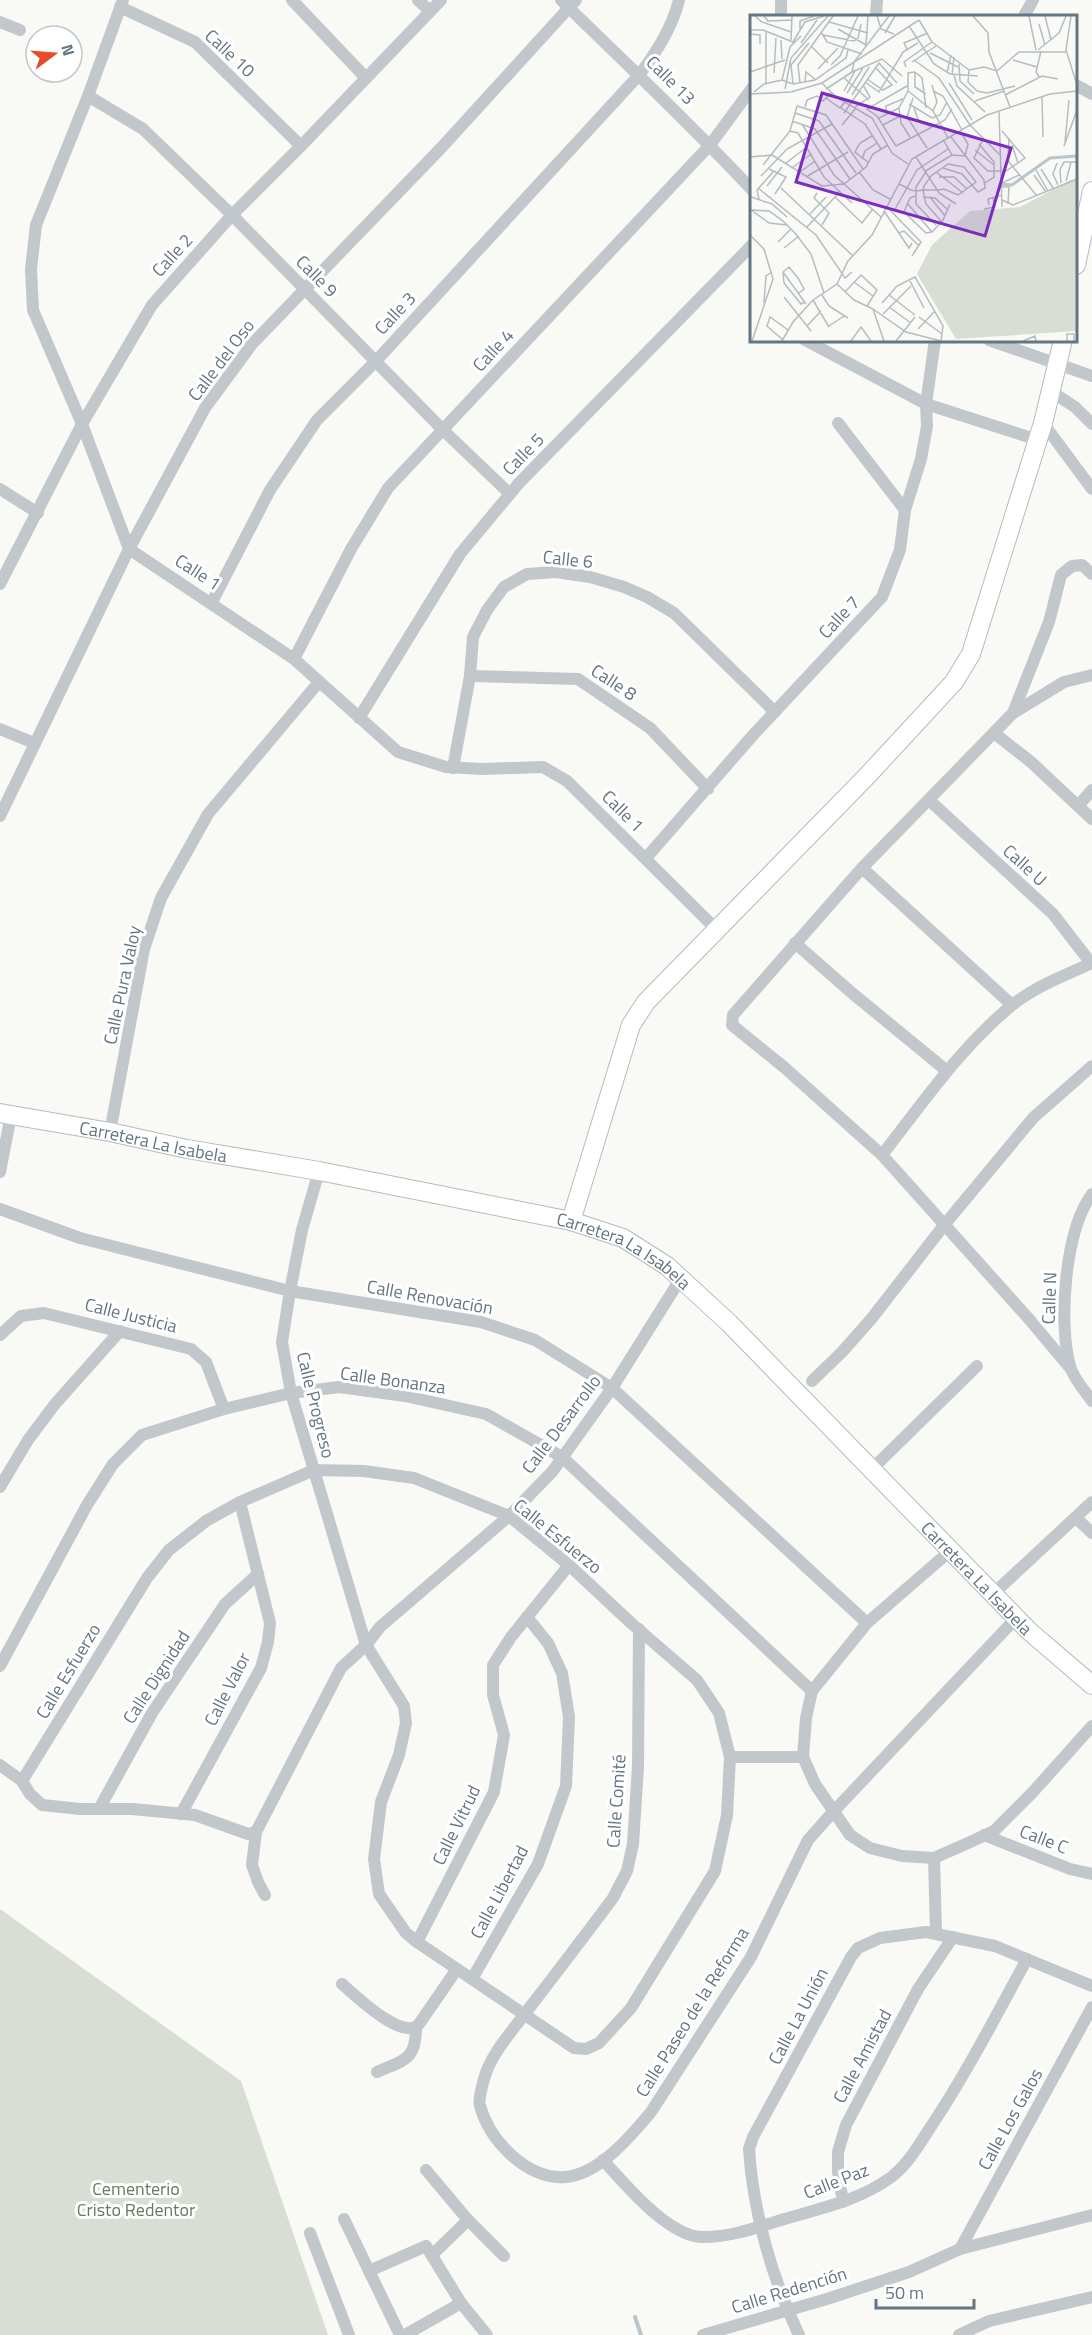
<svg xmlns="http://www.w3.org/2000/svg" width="1092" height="2335" font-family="'Titillium Web',sans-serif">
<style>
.green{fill:#d9ded5}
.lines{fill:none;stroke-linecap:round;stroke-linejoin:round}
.stream{stroke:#b9c6ca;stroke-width:4}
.secondary-casing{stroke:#b5bbbf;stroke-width:20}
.street{stroke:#c2c7cb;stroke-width:12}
.secondary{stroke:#fff;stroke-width:18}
.labels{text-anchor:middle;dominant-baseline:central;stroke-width:6;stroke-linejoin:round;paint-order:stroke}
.street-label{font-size:18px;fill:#647682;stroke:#fff}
.park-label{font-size:18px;fill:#687a63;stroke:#fff}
.inset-river{fill:none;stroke:#b9c6ca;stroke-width:3}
.inset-road{fill:none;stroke:#b4bdc1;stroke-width:1.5}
.view{fill:#7b2cbf;fill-opacity:0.15;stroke:#7b2cbf;stroke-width:3}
.inset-edge{fill:none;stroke:#647682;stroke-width:3}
</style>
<rect width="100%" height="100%" fill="#f9f9f6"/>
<!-- green -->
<path class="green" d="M0,1909L241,2081L328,2335H0Z"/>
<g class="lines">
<!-- stream -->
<path class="stream" d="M635,2317L641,2335"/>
<!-- secondary casing -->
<g class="secondary-casing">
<g id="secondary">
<path d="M1076,265L1092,191"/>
<path id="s1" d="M0,1113L110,1132L187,1149L319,1171L571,1221L623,1238L667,1266L729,1323L1029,1631L1092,1685"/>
<path d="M571,1221L631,1025L646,1002L867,776L954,682L971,654L1043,423L1063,340"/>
</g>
</g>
<!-- street -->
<g class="street">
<path d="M123,0L88,96L36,225L31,269L33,310L82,424L129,549L294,659L398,752L446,767L482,769L543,767L567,781L717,930"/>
<path d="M292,0L366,78"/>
<path d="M418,0L430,11"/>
<path d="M561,0C625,63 691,124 752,190"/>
<path d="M781,0V16"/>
<path d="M120,7L195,42L301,146"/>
<path d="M876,16L877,0"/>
<path d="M1024,16L1033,0"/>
<path d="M0,22L20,30"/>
<path d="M1076,85L1092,94"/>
<path d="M88,96L143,129L232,215L443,430L510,494"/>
<path d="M805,340L926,404L1038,440"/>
<path d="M989,340L1092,376"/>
<path d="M1052,392L1075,407L1092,424"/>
<path d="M838,423L905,510"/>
<path d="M1043,423L1092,489"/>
<path d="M0,489L38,513"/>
<path d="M0,584L82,424L152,305L232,215L301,146L441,0"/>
<path d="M212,602L270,490L317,420L376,361L640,74C657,51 672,28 679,0"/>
<path d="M294,659L351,549L388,488L710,145L752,88"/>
<path d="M470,676L578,679L650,728L708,789"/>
<path d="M1013,713L1049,622L1061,575L1072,566L1082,565L1092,574"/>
<path d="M359,718L460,554L519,483L752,245"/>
<path d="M0,729L34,743"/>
<path d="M994,733L1031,762L1092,819"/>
<path d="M453,768L470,676L473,637L487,610L504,587L527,574L556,572L590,577L624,587L647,597L674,613L775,712"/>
<path d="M929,800L1053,914L1091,963"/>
<path d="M1078,806L1092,790"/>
<path d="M0,816L129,549L205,408L252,344L442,147L576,0"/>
<path d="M646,858L754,734L882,597L900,550L905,510L921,459L927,426L926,404L935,340"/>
<path d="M862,868L1012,1005"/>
<path d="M795,943L852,993L947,1071"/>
<path d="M110,1132L144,949L161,898L208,814L319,682"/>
<path d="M882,1155C922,1104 960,1048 1011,1006C1034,987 1065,975 1092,963"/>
<path d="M0,1172L11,1115"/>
<path d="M1092,1194C1065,1230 1058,1322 1070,1366C1073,1378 1085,1391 1092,1401"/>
<path d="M0,1209L80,1238L290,1291L481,1322L535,1340L612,1388L867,1623"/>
<path d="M0,1335L21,1316L44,1313L191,1349L206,1362L224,1409"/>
<path d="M1070,1368L1029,1319L882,1155L785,1068L732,1025L733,1015L862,868L1013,713L1064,682L1092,675"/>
<path d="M812,1381L842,1352L872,1318L945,1224L1033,1118L1092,1066"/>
<path d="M872,1469L977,1366"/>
<path d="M0,1487L28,1440L55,1404L120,1331"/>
<path d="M1076,1518L1092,1533"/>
<path d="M950,1551L867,1623L812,1691L806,1718L803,1757L815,1784L850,1835L870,1848L902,1856L934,1858L968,1843L994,1831L1032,1793L1092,1726"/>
<path d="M994,1593L1092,1502"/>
<path d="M639,1629L638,1767L633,1844L627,1871L613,1898C586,1934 558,1971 530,2007C514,2029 491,2053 484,2079C482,2087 478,2099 480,2106C490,2141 527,2180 566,2177C599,2174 631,2136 651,2112L751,1957L808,1840L833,1812L1017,1617"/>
<path d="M0,1666L87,1505L113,1464L142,1435L224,1409L291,1393L339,1387L405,1396L486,1414L562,1457L812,1691"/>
<path d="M730,1757H803"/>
<path d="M0,1765L22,1781L30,1794L42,1805L80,1809H132L195,1815L248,1834L256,1832"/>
<path d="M22,1781L147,1578L169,1550L206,1521L240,1502L314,1470L364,1471L414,1478L509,1516L569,1565L631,1623L697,1680L719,1713L730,1757L727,1815L715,1871L631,2008L599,2043L586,2049L574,2048L417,1942L406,1933L379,1894L374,1859L381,1802L399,1755L406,1723L404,1706L366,1645L291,1393L282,1342L290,1291L302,1230L319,1171"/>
<path d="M99,1809L152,1713L225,1604L258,1574"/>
<path d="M181,1814L261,1668L268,1642L270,1623L240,1502"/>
<path d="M984,1835L1070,1869L1092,1874"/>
<path d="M934,1858L936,1933"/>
<path d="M265,1895L258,1882L252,1865L256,1832L341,1668L366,1645L380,1627L509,1516L552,1472L612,1388L681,1278"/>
<path d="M417,1942L494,1792L504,1735L493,1695V1665L511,1637L569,1565"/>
<path d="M472,1979L538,1864L566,1786L569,1717L562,1673L548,1643L527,1617"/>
<path d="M342,1984C356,1996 403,2042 419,2024L457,1969"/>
<path d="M377,2072C403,2060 416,2061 416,2028"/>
<path d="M603,2160C625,2184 667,2235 701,2237C727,2238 756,2228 781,2220C818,2209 858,2201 890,2178C907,2166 919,2145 930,2128C966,2074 996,2016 1027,1959"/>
<path d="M426,2170L468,2220L504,2256"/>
<path d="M843,2202L838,2172V2152L846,2125L918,1989L953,1937"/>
<path d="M344,2219L400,2335"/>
<path d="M310,2233L349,2335"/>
<path d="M960,2249L1092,2007"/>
<path d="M432,2255L468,2220"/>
<path d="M369,2271L426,2246L461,2303L487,2335"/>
<path d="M405,2335L461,2303"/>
<path d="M703,2335L827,2299L909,2272L960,2249L1092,2215"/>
<path d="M799,2335C772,2278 753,2212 749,2149L753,2137L851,1957L858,1948L880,1938L926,1932L995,1946L1092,1986"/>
<path d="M959,2335L989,2321L1092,2297"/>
</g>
<!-- secondary -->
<use href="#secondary" class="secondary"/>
</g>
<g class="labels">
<!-- street labels -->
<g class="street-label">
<text transform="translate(230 53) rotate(43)">Calle 10</text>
<text transform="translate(671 80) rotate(45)">Calle 13</text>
<text transform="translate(172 255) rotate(-48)">Calle 2</text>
<text transform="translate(317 276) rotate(45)">Calle 9</text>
<text transform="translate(395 313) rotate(-47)">Calle 3</text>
<text transform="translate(493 350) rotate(-47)">Calle 4</text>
<text transform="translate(221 360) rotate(-53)">Calle del Oso</text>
<text transform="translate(523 454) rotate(-46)">Calle 5</text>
<text transform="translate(568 559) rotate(6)">Calle 6</text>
<text transform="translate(198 572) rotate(33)">Calle 1</text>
<text transform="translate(839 617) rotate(-47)">Calle 7</text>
<text transform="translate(614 682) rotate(33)">Calle 8</text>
<text transform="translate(623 811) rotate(45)">Calle 1</text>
<text transform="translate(1025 865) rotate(42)">Calle U</text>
<text transform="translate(122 985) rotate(-78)">Calle Pura Valoy</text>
<text stroke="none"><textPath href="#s1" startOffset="156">Carretera La Isabela</textPath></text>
<text stroke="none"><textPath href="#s1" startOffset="642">Carretera La Isabela</textPath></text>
<text transform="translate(430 1297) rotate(10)">Calle Renovación</text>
<text transform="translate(1049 1298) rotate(-88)">Calle N</text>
<text transform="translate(131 1315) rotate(14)">Calle Justicia</text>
<text transform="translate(393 1380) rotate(8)">Calle Bonanza</text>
<text transform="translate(316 1405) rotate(76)">Calle Progreso</text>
<text transform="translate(561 1424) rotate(-53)">Calle Desarrollo</text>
<text transform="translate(558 1536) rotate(39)">Calle Esfuerzo</text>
<text stroke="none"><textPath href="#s1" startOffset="1128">Carretera La Isabela</textPath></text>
<text transform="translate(68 1671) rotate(-59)">Calle Esfuerzo</text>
<text transform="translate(156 1677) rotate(-57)">Calle Dignidad</text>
<text transform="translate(227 1689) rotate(-63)">Calle Valor</text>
<text transform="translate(616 1801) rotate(-86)">Calle Comité</text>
<text transform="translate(456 1825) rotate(-64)">Calle Vitrud</text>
<text transform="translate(1044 1839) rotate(21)">Calle C</text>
<text transform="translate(499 1892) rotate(-62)">Calle Libertad</text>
<text transform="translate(692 2012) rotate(-58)">Calle Paseo de la Reforma</text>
<text transform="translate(798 2016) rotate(-62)">Calle La Unión</text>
<text transform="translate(862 2056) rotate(-62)">Calle Amistad</text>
<text transform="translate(1010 2119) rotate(-61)">Calle Los Galos</text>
<text transform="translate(836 2181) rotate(-21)">Calle Paz</text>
<text transform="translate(789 2290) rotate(-17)">Calle Redención</text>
</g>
<!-- park labels -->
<g class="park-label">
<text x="136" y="2188">Cementerio<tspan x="136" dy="21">Cristo Redentor</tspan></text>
</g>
</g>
<!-- overview -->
<g transform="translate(750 15)">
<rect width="327" height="327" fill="#f9f9f6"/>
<path d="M321,165H327V316L206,324L167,259L182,230L220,196L270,192Z" fill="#d9ded5"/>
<path class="inset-river" d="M249,169L262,170L300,143L327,141"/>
<path class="inset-road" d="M5,1L12,7L41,17M14,1L18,6L42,5M127,1L131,14L144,19M223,1L238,18L239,37L260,92M279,1L286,35M295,1L301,25M321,1L316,35L327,70M169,5L182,27L219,55M79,7L118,18M289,9L295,30M159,11L184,49L200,59L228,61M50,14V6L64,1M88,14L116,30M0,15H13L43,27L55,7L74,1M16,17V68M71,17L77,27L112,39M135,18L145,1M0,19L10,20V29M73,20L104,26L108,23L111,9M31,25L32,44M41,25L42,1M51,28L67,5M116,29L118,1M62,32L78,48M157,34L154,28L178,18M288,35L309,18L316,1M180,38L208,52M164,45L189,63L220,110L251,141M263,45L287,52M162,47L186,31M209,49L210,66L224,79M81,50L90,41L108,1M156,52L154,47L182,27M68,54L88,33M219,55L234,52L247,56L269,37H317M219,55L218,67L227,76M0,57L35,45M102,57L104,47L139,1M165,57L158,58V76L183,96L198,123M165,57L172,63L176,93M165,57V72L176,79M24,58L26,23M197,58L201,40M202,60L204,42M204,60L207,71L235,97M93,62L119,85M289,62L286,57L291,36M117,64L133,75L142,70L125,52M32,65L40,32L51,21M55,67L56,57L66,65M115,67L129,77L153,37L168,28M50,68L48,50L83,1M72,68L86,82L122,103L142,138L158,149M199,68L222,105M43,69L41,50L59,28M182,70L187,87L183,96M157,71L117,94L127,101L146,131L182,112M35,74L41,43L78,1M76,74L102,57L132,44L152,61M94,76L105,56M158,76L149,93L151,108L160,122M183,76L193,81L212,115M227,76L237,78L265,71M4,77L14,69L32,65L43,69L65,65L96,43L98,35M97,78L113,53M0,79L41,77L72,68L169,5M102,80L119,52M255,80L292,61L308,64M292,82L293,122M76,83L90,93L95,87M163,83L157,102L177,133M225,86L254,76M159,89L182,103L190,100L197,87M47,91L76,100L113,154M55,92L57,85L67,81L73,86L81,78M105,92L120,82L113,70M91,93L115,109L131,134M164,93L169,107L182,112L195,105L202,94M249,96L252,192M45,98L69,106L106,158M94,98L129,48L147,68M136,98V91L153,84M129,103L149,93M42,106L65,114L100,164M52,109L84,160L131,202M92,110L106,93M133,110L150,101M40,116L48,118L74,162L102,188M259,123L258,146L287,181M233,124L224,143L238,156H256L275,143L252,116M194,126L202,140L215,141L218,129L210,116M315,127L319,85M229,129L244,147V162L235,168M262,130L268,148M314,131L327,95M225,135L244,150M0,142L22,140L72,171L94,169L116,152L123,139L138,130M166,142L189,178L206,189M112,144L115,136L127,128M36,148L57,132M119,148L105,137L110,128L122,121M307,148L303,159L308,170M13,150L40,116L47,91M43,152L61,139M193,153L212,159L228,177L235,173L234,165L201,122M19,154L36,162L25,179M291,154L303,173M286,155L298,176M50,157L65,146M109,157L123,175L140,184M186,157L213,178M284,160L296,177M11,161L37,134L82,109M56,162L98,137M189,162H204L217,174M316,166L321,147M252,168L269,160M311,168L310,155L314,147H327M149,169L161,175L166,176L173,175H188L194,174L208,180L226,167L214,152L198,149L181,161L174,171L173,175L176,189L191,206M17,171L32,152M251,172H259L258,189M8,173L66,220L95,263L102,257M31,173L103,241M89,176L85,182L112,208L122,195M67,178L64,183L79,198L72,210M165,181L160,183L154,197L176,218L182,217M1,182L22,189L37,202M173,182L185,183L197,194M180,182L195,201M9,184L7,175L23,157M252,185L263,190L327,164M157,188L182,217M239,190L238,184L252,180M137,192L171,227L162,241M234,194L245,192L243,183M134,196L159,233L162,228M144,196L167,155L198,134M60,199L76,182M37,210L19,208L1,195L19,196L33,206L45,218L61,239L74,278M186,210L166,189V172L177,155L202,140M57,212L85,182M182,217L193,205L200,189M148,218L154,216L169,231M0,220L14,234L23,264L2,326M28,227L41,214M34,233L49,221M33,257L34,268L51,289L55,287M33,257L56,289M33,257L39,252L48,263L54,274L49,278M159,264L174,293M104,267L123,281M87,269L104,285L123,294L134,326M95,277L111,260L127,275L117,291M72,280L79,291L98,303M139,280L165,300M34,282L61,316M63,285L79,312M14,288L16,261L22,257M132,288L147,271L165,262L193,311L191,326M139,292L161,308M123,294L156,317L191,326M133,299L161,271M169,302L192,319M57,311L71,296M79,311L94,301M168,314L185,296M33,325L17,311L20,302L38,315M32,326L43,307L63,285L87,269L98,246L122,220L162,144L237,100L300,79L327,76M101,326L111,312L121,326M146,326L165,302M273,326L285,321L286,326M317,326V319H324V326"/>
<path class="view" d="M72,78L261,133L235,221L46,167Z"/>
<rect width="327" height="327" class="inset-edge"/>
</g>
<!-- north arrow -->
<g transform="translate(54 54) rotate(74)"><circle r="28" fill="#ffffff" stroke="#c1c8cd" stroke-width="1.5"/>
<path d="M0-4.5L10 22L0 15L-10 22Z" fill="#e54d2a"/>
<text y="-9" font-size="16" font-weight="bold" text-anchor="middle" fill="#647682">N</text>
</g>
<!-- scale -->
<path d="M876 2299v9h98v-9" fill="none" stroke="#647682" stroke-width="3"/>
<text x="885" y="2299" font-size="18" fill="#647682" stroke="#ffffff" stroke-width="4.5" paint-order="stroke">50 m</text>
</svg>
